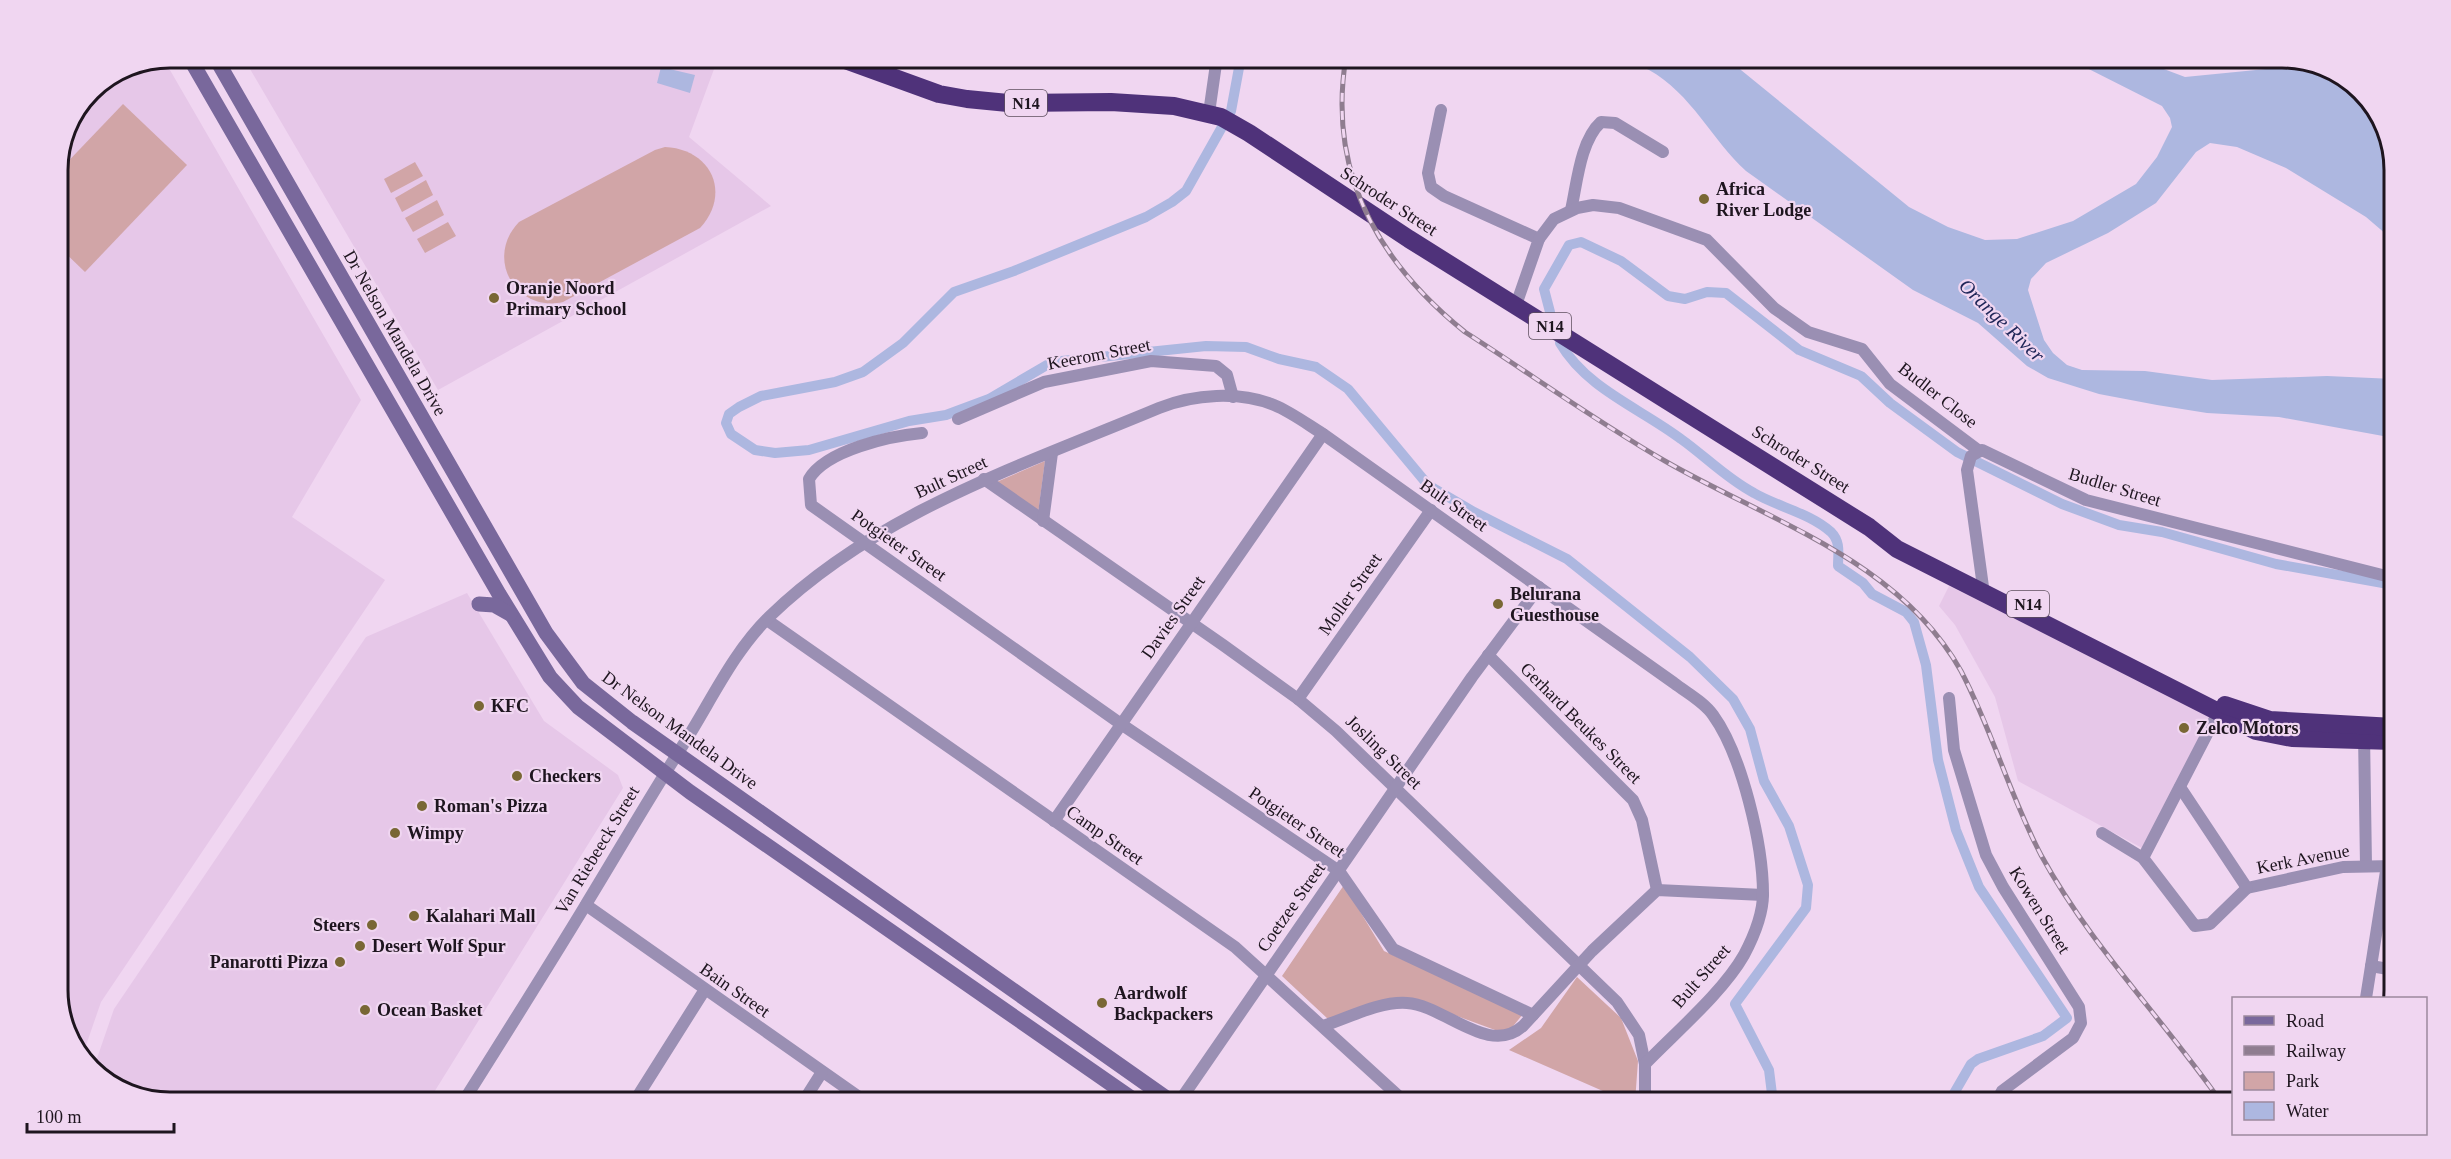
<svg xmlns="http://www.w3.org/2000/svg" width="2451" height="1159" font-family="Georgia,serif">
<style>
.built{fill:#e6c7e8}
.green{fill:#d1a5a7}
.water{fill:#adb7e0}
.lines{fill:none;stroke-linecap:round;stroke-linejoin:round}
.canal{stroke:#adb7e0;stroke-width:10}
.street{stroke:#9a8fb3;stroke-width:12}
.secondary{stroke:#79689c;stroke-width:15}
.highway{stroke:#4f327a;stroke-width:18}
.rail-casing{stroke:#8f7d90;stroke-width:5}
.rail{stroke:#f0d6f1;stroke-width:3;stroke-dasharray:9;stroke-linecap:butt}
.poi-dot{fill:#796735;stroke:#f0d6f1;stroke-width:2}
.labels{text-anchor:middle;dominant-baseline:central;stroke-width:4.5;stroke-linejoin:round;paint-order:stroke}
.shield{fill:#f0d6f1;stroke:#5d4f5e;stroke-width:1.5}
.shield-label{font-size:16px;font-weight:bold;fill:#1e151f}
.poi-label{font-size:18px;font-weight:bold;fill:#1e151f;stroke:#f0d6f1;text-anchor:start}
.street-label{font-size:18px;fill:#1e151f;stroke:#f0d6f1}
.water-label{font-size:20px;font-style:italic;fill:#202759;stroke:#f0d6f1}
.rim{fill:none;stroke:#1e151f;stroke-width:3}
</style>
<rect width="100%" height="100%" fill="#f0d6f1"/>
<!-- built -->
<g class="built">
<path d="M243,57H703L717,61L689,137L771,206L438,390Z"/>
<path d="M163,58L361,400L292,517L385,580L101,1002L82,1057L76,1052L57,997V163L90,90L127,65Z"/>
<path d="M1949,586L2213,716L2142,848L2018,781L1995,697L1955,625L1939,606Z"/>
<path d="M467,593L544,721L618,775L623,788L428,1102H170L126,1093L94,1067L114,1009L366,637Z"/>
</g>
<!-- green -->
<g class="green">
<path d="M123,104L187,165L85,272L57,245V173Z"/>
<path d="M665,147C711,149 732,193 700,228L563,302C516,313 484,258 519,222L655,150Z"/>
<path d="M415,162L423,176L391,193L384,179Z"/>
<path d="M426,180L433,195L402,212L395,198Z"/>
<path d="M437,200L444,215L413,232L405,218Z"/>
<path d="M448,222L456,236L425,253L417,239Z"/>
<path d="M1045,461L1038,514L992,484Z"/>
<path d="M1344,885L1384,951L1523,1014L1510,1030H1495L1408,998L1328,1019L1282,976Z"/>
<path d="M1577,977L1621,1018L1638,1061L1635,1102H1628L1509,1050L1541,1028Z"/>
</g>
<!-- water -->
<g class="water">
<path d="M1590,57H1725L1909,207L1948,227L1985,240L2017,239L2073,221L2136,184L2157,157L2172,127L2170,118L2162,106L2065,57H2132L2185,77L2266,69L2274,64L2277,57L2325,66L2375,107L2394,163V241L2366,217L2286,168L2237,147L2210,143L2196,152L2156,203L2108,233L2046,263L2031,279L2028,290L2044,340L2053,353L2067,365L2082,370L2145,371L2212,380L2327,376L2394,379V438L2279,417L2207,413L2157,405L2099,394L2048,378L2027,366L1978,323L1913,290L1746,171C1712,140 1691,93 1649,70C1631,60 1610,61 1590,57Z"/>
<path d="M661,67L695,75L690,93L657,83Z"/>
</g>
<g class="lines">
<!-- canal -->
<g class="canal">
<path d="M1241,57L1231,111L1186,191L1172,202L1146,217L1014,271L954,292L903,343L863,372L835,382L761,396L739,407L729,414L726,423L731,434L755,450L775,453L809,450L909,421L946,415L989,399L1052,362L1206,346L1246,347L1279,359L1316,367L1348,389L1428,485L1474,512L1567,559L1690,657L1733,699L1750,729L1764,781L1789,826L1808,885L1806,908L1735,1004L1769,1070L1773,1102"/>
<path d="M1550,312L1544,289L1569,245L1581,242L1621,261L1668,296L1685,299L1707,292L1726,293L1799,350L1861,376L1890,403L1957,452L2062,504L2119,525L2162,532L2276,564L2394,585"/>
<path d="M1560,343C1587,389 1640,408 1681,439C1705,456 1727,479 1754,493C1778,507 1810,513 1831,532C1841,542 1838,554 1838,566L1863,583L1872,594L1906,612L1914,622L1926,665L1938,760L1956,830L1979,887L2067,1018L2043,1036L1978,1059L1971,1064L1949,1102"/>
</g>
<!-- street -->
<g class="street">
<path d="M1441,110L1428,173L1431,187L1444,196L1539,239L1516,305"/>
<path d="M1209,113L1217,57"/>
<path d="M1571,210C1577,184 1580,141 1601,122L1615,123L1663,152"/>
<path d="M1539,239L1554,219L1577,208L1593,205L1619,208L1707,240L1774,308L1808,332L1862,349L1890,384L1978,450"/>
<path d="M958,419L1044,382L1151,361L1216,366L1227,375L1233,397"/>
<path d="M922,433C890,436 826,450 809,479L811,505L1121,724L1339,871L1393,949L1533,1015"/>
<path d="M984,479L1223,645L1298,699L1336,731L1617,1002L1639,1035L1645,1064"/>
<path d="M1043,521L1052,453"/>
<path d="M1984,594L1967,470L1971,456L1982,450L2086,500L2394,578"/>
<path d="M767,620L1235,947L1405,1102"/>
<path d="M1488,655L1633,800L1642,820L1657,890"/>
<path d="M1949,698L1954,750L1986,855L2003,887L2079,1007L2081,1023L2073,1038L2002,1091L1996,1102"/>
<path d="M1298,699L1431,510"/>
<path d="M2364,734L2366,865"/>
<path d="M2180,787L2247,888L2343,867L2394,866"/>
<path d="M1054,821L1323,434"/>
<path d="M2102,833L2143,858L2195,926L2210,924L2247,888"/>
<path d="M2143,858L2221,707"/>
<path d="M586,905L866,1102"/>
<path d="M2371,966L2394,970"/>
<path d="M2366,998L2387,865"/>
<path d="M1323,1026C1348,1018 1380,1001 1407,1003C1444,1005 1489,1057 1523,1026L1592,951L1657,890L1763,895"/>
<path d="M463,1102C504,1037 545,972 585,906C618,852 649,798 683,745C710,703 733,652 769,617C877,512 1023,465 1159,408C1194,394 1239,391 1274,405C1291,412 1307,424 1323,434L1674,683C1687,693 1704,702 1713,715C1742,755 1763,845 1763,894C1763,914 1753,938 1744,955C1723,992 1676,1032 1645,1064V1102"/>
<path d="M634,1102L704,991"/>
<path d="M803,1102L822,1072"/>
<path d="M1179,1102L1472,677L1539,587"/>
</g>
<!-- secondary -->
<g class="secondary">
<path d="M189,57L499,594L550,677L578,707L690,792L1137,1102"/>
<path d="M215,57L546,633L583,683L632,722L1172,1102"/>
<path d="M479,604L494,605L510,614"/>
</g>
<!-- highway -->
<g class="highway">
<path d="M837,57L939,94L967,99L1008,103L1111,102L1174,106L1221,117L1249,133L1409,239L1869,527L1897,549L2256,731L2292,738L2394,741"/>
<path d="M2225,705L2270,720L2394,727"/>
</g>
<!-- rail casing -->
<g class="rail-casing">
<path id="rail" d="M1346,57C1327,172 1378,262 1465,332C1532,375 1596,421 1665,461C1769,521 1899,560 1961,671C1992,730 2010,796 2041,855C2090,945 2163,1019 2221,1102"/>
</g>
<!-- rail -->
<use href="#rail" class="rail"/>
</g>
<!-- markers -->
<g class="poi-dot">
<circle cx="1704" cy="199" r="6"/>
<circle cx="494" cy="298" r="6"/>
<circle cx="1498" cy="604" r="6"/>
<circle cx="479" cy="706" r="6"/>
<circle cx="2184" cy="728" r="6"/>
<circle cx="517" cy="776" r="6"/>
<circle cx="422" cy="806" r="6"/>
<circle cx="395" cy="833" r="6"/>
<circle cx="414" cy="916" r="6"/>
<circle cx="372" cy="925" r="6"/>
<circle cx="360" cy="946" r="6"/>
<circle cx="340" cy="962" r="6"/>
<circle cx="1102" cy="1003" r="6"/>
<circle cx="365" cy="1010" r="6"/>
</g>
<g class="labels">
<!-- shield labels -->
<g class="shield">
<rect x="1005" y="90" width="42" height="26" rx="4.5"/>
<rect x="1529" y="313" width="42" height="26" rx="4.5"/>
<rect x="2007" y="591" width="42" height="26" rx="4.5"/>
</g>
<g class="shield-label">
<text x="1026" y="103">N14</text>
<text x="1550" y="326">N14</text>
<text x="2028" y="604">N14</text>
</g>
<!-- poi labels -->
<g class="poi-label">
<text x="1716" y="189">Africa<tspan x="1716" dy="21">River Lodge</tspan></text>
<text x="506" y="288">Oranje Noord<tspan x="506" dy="21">Primary School</tspan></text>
<text x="1510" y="594">Belurana<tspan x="1510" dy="21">Guesthouse</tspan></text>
<text x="491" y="706">KFC</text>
<text x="2196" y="728">Zelco Motors</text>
<text x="529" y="776">Checkers</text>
<text x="434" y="806">Roman's Pizza</text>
<text x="407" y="833">Wimpy</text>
<text x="426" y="916">Kalahari Mall</text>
<text x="360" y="925" text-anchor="end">Steers</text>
<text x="372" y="946">Desert Wolf Spur</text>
<text x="328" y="962" text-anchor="end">Panarotti Pizza</text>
<text x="1114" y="993">Aardwolf<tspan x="1114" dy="21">Backpackers</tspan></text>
<text x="377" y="1010">Ocean Basket</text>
</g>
<!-- street labels -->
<g class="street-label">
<text transform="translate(1389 201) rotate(33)">Schroder Street</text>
<text transform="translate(395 333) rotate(60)">Dr Nelson Mandela Drive</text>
<text transform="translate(1099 354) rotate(-11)">Keerom Street</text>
<text transform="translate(1938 395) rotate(38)">Budler Close</text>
<text transform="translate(1801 459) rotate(32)">Schroder Street</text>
<text transform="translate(951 477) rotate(-25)">Bult Street</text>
<text transform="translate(2115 487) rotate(17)">Budler Street</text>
<text transform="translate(1454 505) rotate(35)">Bult Street</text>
<text transform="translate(899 545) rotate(35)">Potgieter Street</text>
<text transform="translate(1350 594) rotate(-55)">Moller Street</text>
<text transform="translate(1173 617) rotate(-55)">Davies Street</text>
<text transform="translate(1581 723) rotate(45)">Gerhard Beukes Street</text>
<text transform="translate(680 730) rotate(36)">Dr Nelson Mandela Drive</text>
<text transform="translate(1384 752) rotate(44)">Josling Street</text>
<text transform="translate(1297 822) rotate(34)">Potgieter Street</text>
<text transform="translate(1105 835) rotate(35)">Camp Street</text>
<text transform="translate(597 850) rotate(-59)">Van Riebeeck Street</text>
<text transform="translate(2303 859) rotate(-11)">Kerk Avenue</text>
<text transform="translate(1291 907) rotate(-55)">Coetzee Street</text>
<text transform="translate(2040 910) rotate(58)">Kowen Street</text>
<text transform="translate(1701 976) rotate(-49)">Bult Street</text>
<text transform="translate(735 990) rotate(35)">Bain Street</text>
</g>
<!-- water labels -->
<g class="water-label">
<text transform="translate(2002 320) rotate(44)">Orange River</text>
</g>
</g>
<!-- crop -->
<path d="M0 0H2451V1159H0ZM170 68H2282A102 102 0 0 1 2384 170V990A102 102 0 0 1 2282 1092H170A102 102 0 0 1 68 990V170A102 102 0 0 1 170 68Z" fill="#f0d6f1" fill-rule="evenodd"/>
<path class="rim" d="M170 68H2282A102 102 0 0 1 2384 170V990A102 102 0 0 1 2282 1092H170A102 102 0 0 1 68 990V170A102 102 0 0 1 170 68Z"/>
<!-- legend -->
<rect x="2232" y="997" width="195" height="138" fill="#f0d6f1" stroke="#9c899d" stroke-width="1.5"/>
<rect x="2244" y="1016" width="30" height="9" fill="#79689c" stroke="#9c899d" stroke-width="1.5"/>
<text x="2286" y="1027" font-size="18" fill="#1e151f">Road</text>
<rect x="2244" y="1046" width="30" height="9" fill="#8f7d90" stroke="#9c899d" stroke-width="1.5"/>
<text x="2286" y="1057" font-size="18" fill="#1e151f">Railway</text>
<rect x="2244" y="1072" width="30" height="18" fill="#d1a5a7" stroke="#9c899d" stroke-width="1.5"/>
<text x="2286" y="1087" font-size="18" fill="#1e151f">Park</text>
<rect x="2244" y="1102" width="30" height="18" fill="#adb7e0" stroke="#9c899d" stroke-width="1.5"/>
<text x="2286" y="1117" font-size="18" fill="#1e151f">Water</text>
<!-- scale -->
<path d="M27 1123v9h147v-9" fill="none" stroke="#1e151f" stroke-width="3"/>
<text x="36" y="1123" font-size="18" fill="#1e151f" stroke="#f0d6f1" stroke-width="4.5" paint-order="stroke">100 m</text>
</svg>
